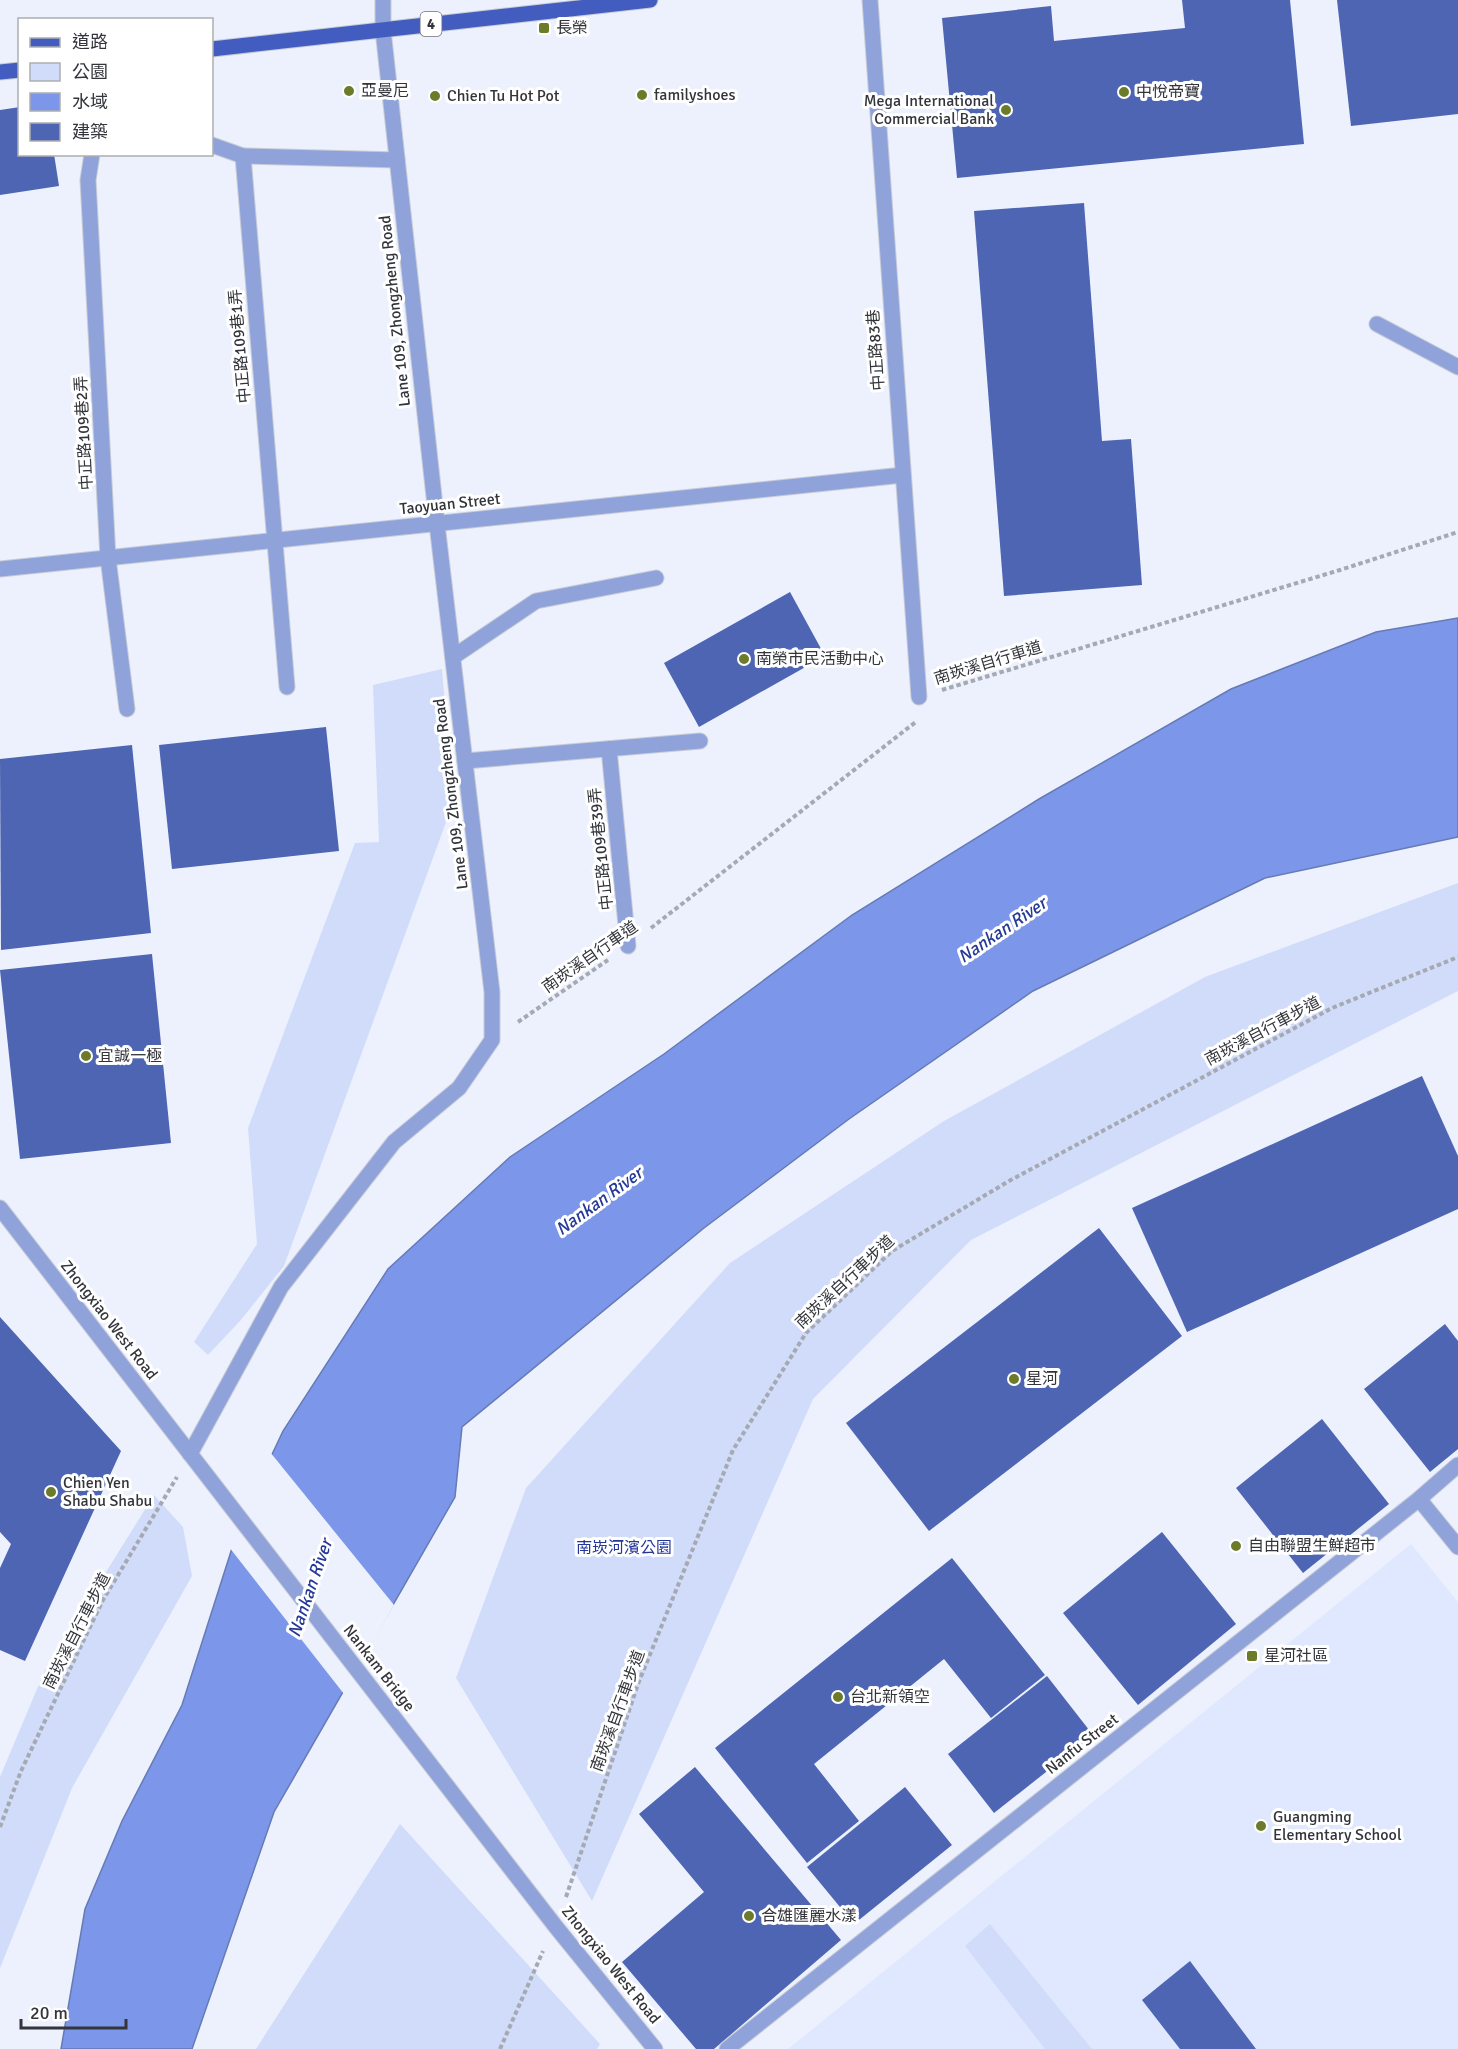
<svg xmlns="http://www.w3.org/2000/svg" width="1458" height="2049" font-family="Signika,'Noto Sans TC',sans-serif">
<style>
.built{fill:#dfe8ff}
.green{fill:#d1dcfa}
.water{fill:#7c97e9;stroke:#667ab5;stroke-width:1.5}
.pier{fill:#ecf1fd}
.building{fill:#4d65b2}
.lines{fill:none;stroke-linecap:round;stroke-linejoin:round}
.service-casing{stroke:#c7cbd6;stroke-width:17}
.minor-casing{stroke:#c7cbd6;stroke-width:17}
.primary-casing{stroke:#c7cbd6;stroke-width:17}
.path{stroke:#a5a9b2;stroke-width:4;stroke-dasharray:4.5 3;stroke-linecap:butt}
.service{stroke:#8fa3da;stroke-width:15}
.minor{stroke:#8fa3da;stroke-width:15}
.primary{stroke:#425dbf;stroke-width:15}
.poi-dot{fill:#6c7b29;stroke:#fff;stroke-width:2}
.labels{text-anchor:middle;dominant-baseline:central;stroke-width:6;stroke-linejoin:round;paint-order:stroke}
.shield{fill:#fff;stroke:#707276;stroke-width:1.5}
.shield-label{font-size:15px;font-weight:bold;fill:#33353b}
.poi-label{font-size:16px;fill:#33353b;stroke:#fff;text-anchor:start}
.street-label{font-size:16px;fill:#33353b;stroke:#fff}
.park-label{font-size:16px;fill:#253795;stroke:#fff}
.water-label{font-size:18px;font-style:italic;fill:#253996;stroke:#fff}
</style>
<rect width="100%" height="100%" fill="#ecf1fd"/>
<!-- built -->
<path class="built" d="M1411,1544L1458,1602V2049H788Z"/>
<!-- green -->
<g class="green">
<path d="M442,669L453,803L284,1266L240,1321L208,1355L194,1342L257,1244L248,1128L355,843L379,842L373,685Z"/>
<path d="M1458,883V991L971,1240L813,1399L592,1901L456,1678L526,1488L730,1263L944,1121L1205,977Z"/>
<path d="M154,1495L183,1527L192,1576L72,1788L0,1968V1777L45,1670Z"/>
<path d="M400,1824L600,2044L597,2049H256Z"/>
<path d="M990,1924L1092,2049H1045L965,1946Z"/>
</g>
<!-- water -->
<path class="water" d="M1458,618V837L1265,878L1033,991L849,1119L704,1228L462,1427L455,1497L274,1812L192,2049H61L85,1909L122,1821L182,1705L241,1520L283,1431L388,1269L510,1157L664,1054L852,915L1039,799L1231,689L1376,632Z"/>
<!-- pier -->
<path class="pier" d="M270,1452L394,1605L344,1694L229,1547L238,1519Z"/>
<!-- building -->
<g class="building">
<path d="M1182,0H1290L1304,144L957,178L942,18L1051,6L1054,41L1185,28Z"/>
<path d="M1337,0H1458V114L1351,126Z"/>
<path d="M20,107V154H54L59,186L0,195V110Z"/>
<path d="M1084,203L1102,441L1131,439L1142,585L1004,596L974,211Z"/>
<path d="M790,592L825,656L699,727L664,663Z"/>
<path d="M326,727L339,851L172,869L159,745Z"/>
<path d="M132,745L151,933L1,950L0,759Z"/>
<path d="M152,954L171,1143L20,1159L0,970Z"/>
<path d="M1422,1076L1458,1156V1209L1187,1332L1132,1208Z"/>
<path d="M1099,1228L1182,1336L929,1531L846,1423Z"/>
<path d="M0,1317L121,1451L25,1661L0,1650V1568L11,1544L0,1532Z"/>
<path d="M1445,1324L1458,1341V1449L1430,1472L1364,1389Z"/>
<path d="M1322,1419L1389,1504L1303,1573L1236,1488Z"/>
<path d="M1162,1532L1236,1624L1138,1705L1063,1613Z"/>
<path d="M952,1558L1045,1675L991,1718L944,1659L814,1764L859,1821L807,1863L715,1748Z"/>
<path d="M1047,1676L1093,1735L994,1813L948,1754Z"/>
<path d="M695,1767L841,1940L714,2049H696L622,1962L704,1892L639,1814Z"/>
<path d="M905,1787L952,1845L854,1924L807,1867Z"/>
<path d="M1190,1961L1256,2049H1180L1142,2000Z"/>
</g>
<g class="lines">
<!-- service casing -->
<g class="service-casing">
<g id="service">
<path d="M212,145L243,156"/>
<path d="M92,154L88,180L108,558L127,709"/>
<path d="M1377,324L1458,367"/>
<path d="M453,657L536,601L656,578"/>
<path d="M287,687L243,156L397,160"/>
<path d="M609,749L628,946"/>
<path d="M465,761L700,741"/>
<path d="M190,1454L281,1287L394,1142L459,1088L492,1040V992L437,524L383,30V0"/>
</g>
</g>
<!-- minor casing -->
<g class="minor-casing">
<g id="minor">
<path d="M870,0L919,697"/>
<path d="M0,569L903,475"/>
<path d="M0,1208L556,1927L655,2049"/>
<path d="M1419,1499L1458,1547"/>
<path d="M727,2049L1419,1499L1458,1465"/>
</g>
</g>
<!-- primary casing -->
<g class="primary-casing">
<g id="primary">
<path d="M212,49L650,0"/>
<path d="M0,72L20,70"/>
</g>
</g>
<!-- path -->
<g class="path">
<path d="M942,690L1340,570L1458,532"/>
<path d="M651,928L917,721"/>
<path d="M518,1022L608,960"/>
<path d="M0,1827L21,1771L103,1600L177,1477"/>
<path d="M566,1897L638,1684L733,1450L806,1333L892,1251L1009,1181L1332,1008L1458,957"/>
<path d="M500,2049L543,1951"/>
</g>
<!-- service -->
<use href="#service" class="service"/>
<!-- minor -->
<use href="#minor" class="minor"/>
<!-- primary -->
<use href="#primary" class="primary"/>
</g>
<!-- markers -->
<g class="poi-dot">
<rect x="538" y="22" width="12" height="12" rx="3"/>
<circle cx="349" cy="91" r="6"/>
<circle cx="1124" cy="92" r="6"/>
<circle cx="642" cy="95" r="6"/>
<circle cx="435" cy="96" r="6"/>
<circle cx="1006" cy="110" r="6"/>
<circle cx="744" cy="659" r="6"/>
<circle cx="86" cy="1056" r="6"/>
<circle cx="1014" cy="1379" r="6"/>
<circle cx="51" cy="1492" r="6"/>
<circle cx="1236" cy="1546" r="6"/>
<rect x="1246" y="1650" width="12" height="12" rx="3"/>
<circle cx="838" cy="1697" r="6"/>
<circle cx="1261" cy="1826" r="6"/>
<circle cx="749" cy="1916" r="6"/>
</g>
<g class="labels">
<!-- shield labels -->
<rect class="shield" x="420.5" y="12" width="21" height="24" rx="4.5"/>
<g class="shield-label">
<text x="431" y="24">4</text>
</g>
<!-- poi labels -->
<g class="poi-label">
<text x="556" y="28">長榮</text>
<text x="361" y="91">亞曼尼</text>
<text x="1136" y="92">中悅帝寶</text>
<text x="654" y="95">familyshoes</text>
<text x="447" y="96">Chien Tu Hot Pot</text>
<text x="994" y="101" text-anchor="end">Mega International<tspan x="994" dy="18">Commercial Bank</tspan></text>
<text x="756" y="659">南榮市民活動中心</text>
<text x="98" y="1056">宜誠一極</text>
<text x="1026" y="1379">星河</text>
<text x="63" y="1483">Chien Yen<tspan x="63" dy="18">Shabu Shabu</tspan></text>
<text x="1248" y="1546">自由聯盟生鮮超市</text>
<text x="1264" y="1656">星河社區</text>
<text x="850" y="1697">台北新領空</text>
<text x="1273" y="1817">Guangming<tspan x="1273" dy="18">Elementary School</tspan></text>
<text x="761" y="1916">合雄匯麗水漾</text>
</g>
<!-- street labels -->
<g class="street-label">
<text transform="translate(395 311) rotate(-96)">Lane 109, Zhongzheng Road</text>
<text transform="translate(240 346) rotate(-95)">中正路109巷1弄</text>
<text transform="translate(876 350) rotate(-94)">中正路83巷</text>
<text transform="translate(84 433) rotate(-93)">中正路109巷2弄</text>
<text transform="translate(450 504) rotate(-6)">Taoyuan Street</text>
<text transform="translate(988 663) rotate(-17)">南崁溪自行車道</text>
<text transform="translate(451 794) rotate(-97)">Lane 109, Zhongzheng Road</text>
<text transform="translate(601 849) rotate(-96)">中正路109巷39弄</text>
<text transform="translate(590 957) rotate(-35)">南崁溪自行車道</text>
<text transform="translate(1263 1031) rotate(-28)">南崁溪自行車步道</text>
<text transform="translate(845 1282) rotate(-43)">南崁溪自行車步道</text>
<text transform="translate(109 1320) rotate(52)">Zhongxiao West Road</text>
<text transform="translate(77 1631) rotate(-63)">南崁溪自行車步道</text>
<text transform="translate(379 1668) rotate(52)">Nankam Bridge</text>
<text transform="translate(618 1711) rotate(-70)">南崁溪自行車步道</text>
<text transform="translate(1082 1744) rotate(-38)">Nanfu Street</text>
<text transform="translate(611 1965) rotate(51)">Zhongxiao West Road</text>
</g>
<!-- park labels -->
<g class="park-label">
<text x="624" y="1548">南崁河濱公園</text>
</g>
<!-- water labels -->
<g class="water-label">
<text transform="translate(1002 930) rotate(-34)">Nankan River</text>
<text transform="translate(599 1201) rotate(-36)">Nankan River</text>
<text transform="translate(310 1588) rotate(-71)">Nankan River</text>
</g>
</g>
<!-- legend -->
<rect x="18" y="18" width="195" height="138" fill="#ffffff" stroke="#adaeb1" stroke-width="1.5"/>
<rect x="30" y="38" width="30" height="9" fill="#425dbf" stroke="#adaeb1" stroke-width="1.5"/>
<text x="72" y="48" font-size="18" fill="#33353b">道路</text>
<rect x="30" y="63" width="30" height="18" fill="#d1dcfa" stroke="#adaeb1" stroke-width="1.5"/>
<text x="72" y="78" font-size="18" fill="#33353b">公園</text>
<rect x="30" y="93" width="30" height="18" fill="#7c97e9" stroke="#adaeb1" stroke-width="1.5"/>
<text x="72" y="108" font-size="18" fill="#33353b">水域</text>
<rect x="30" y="123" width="30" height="18" fill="#4d65b2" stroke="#adaeb1" stroke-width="1.5"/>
<text x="72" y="138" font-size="18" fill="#33353b">建築</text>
<!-- scale -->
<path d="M21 2019v9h105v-9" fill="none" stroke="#33353b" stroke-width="3"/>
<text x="30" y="2019" font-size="18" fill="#33353b" stroke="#ffffff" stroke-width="4.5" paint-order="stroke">20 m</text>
</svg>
